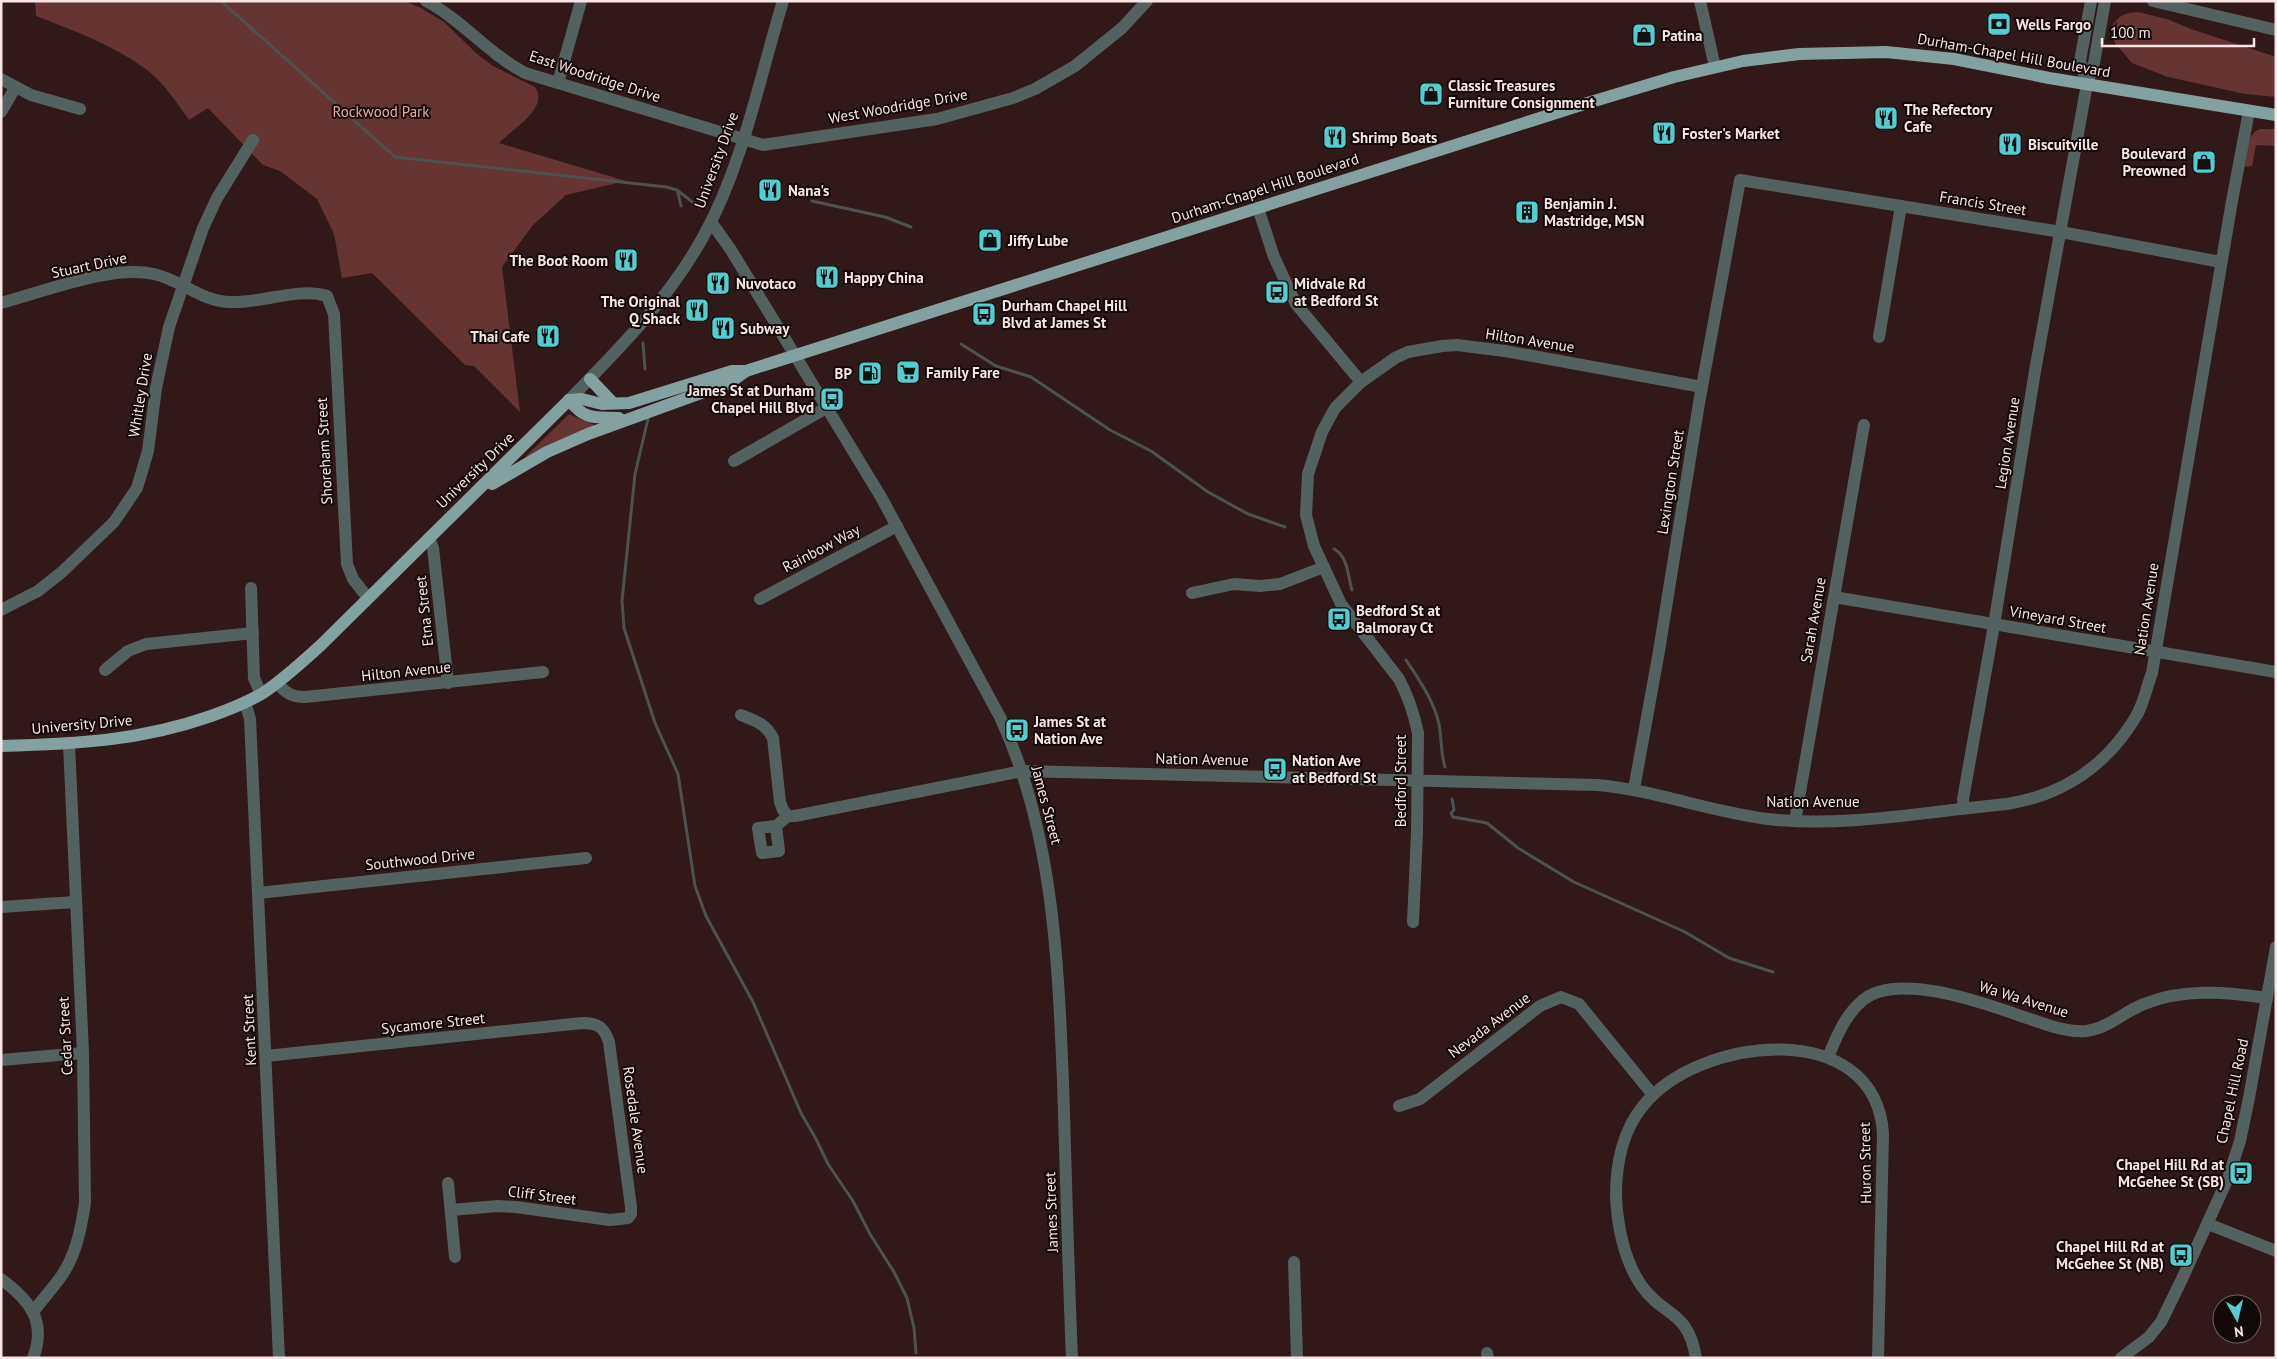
<svg xmlns="http://www.w3.org/2000/svg" width="2277" height="1359" font-family="'PT Sans',sans-serif">
<style>
.green{fill:#653433}
.lines{fill:none;stroke-linecap:round;stroke-linejoin:round}
.stream{stroke:#4c5151;stroke-width:3}
.minor{stroke:#536161;stroke-width:12}
.major{stroke:#84a1a2;stroke-width:12}
.labels{text-anchor:middle;dominant-baseline:central;stroke-width:4;stroke-linejoin:round;paint-order:stroke}
.poi-label{font-size:15px;font-weight:bold;fill:#f7e6e5;stroke:#120807;text-anchor:start}
.street-label{font-size:15px;fill:#f7e6e5;stroke:#120807}
.park-label{font-size:15px;fill:#f1a9a6;stroke:#120807}
</style>
<rect width="100%" height="100%" fill="#311919"/>
<!-- green -->
<g class="green">
<path d="M35,1H404L421,8L444,22L477,54L493,66L535,87C550,108 511,130 499,143L626,181L566,195L533,225L502,267L520,412L474,366L465,365L372,273L342,278L334,234L317,199L280,171L263,165L208,108L189,120C177,103 164,83 147,70C114,45 74,31 36,16Z"/>
<path d="M2138,12L2167,19L2191,29L2276,57V97L2245,94L2168,77L2132,63L2115,43L2112,26C2119,15 2125,13 2138,12Z"/>
<path d="M2260,129H2276V146L2256,145L2252,166L2245,167C2247,155 2246,133 2260,129Z"/>
<path d="M569,414L597,426L524,458Z"/>
</g>
<g class="lines">
<!-- stream -->
<g class="stream">
<path d="M221,1L395,157L666,187L677,190L700,208"/>
<path d="M678,193L681,206"/>
<path d="M812,201L885,217L911,227"/>
<path d="M643,343L645,369"/>
<path d="M961,344L996,366L1031,377L1110,430L1151,451L1208,492L1248,514L1285,527"/>
<path d="M648,419L635,474L622,601L624,628L655,723L678,774L695,886L706,916L753,1002L801,1113L816,1139L828,1164L853,1201L870,1234L894,1272L907,1298L914,1328L916,1353"/>
<path d="M1334,549C1348,556 1348,577 1352,590"/>
<path d="M1406,660C1418,678 1432,698 1438,720C1442,735 1440,751 1445,767"/>
<path d="M1452,799L1454,810L1451,813L1453,817L1487,823L1518,848L1574,882L1685,932L1729,958L1773,972"/>
</g>
<!-- minor -->
<g class="minor">
<path d="M426,1C462,20 489,54 525,73L763,145L937,119L1013,98L1035,89L1075,66L1122,28L1147,1"/>
<path d="M1700,1L1715,67"/>
<path d="M2153,1L2276,30"/>
<path d="M1,79L31,95L80,109"/>
<path d="M558,83L581,1"/>
<path d="M2087,84L2080,61L2091,1"/>
<path d="M1,112L15,88"/>
<path d="M1258,208L1274,257L1296,304L1361,382"/>
<path d="M711,222L731,250L881,497L1000,717C1053,831 1058,959 1063,1082C1066,1174 1068,1266 1072,1358"/>
<path d="M1,303C43,292 112,264 154,274C181,280 201,301 229,302C261,304 296,287 327,296L334,314L347,564L353,579L368,598"/>
<path d="M1879,337L1901,206"/>
<path d="M569,400C618,350 669,299 703,237C743,165 759,80 783,1"/>
<path d="M734,461L826,408"/>
<path d="M429,538L433,548L448,683"/>
<path d="M251,588L254,678L261,694"/>
<path d="M1192,593L1234,584L1260,586L1280,584L1324,567"/>
<path d="M1834,597L2276,672"/>
<path d="M760,599L897,526"/>
<path d="M1,610L38,591L62,572L114,522L137,488L148,451L156,388L169,327L203,228L217,198L253,140"/>
<path d="M105,670L128,651L146,644L253,633"/>
<path d="M277,683C286,693 291,697 305,697L543,672"/>
<path d="M245,702L250,719L279,1358"/>
<path d="M741,715C756,721 766,724 773,738L780,802L783,810L788,816"/>
<path d="M1634,789L1659,651L1699,403L1740,180L2061,232L2221,262"/>
<path d="M1964,808L1963,799L1994,625L2035,371L2087,84L2094,63L2105,1"/>
<path d="M788,816H795L1022,771L1597,785C1655,790 1710,812 1768,819C1845,828 1929,811 2007,804C2064,795 2109,764 2138,713C2144,701 2147,686 2152,673L2232,201L2249,111"/>
<path d="M1795,821L1864,425"/>
<path d="M776,826L779,851L762,853L758,828L776,826L788,816"/>
<path d="M258,893L586,858"/>
<path d="M1,907L75,902"/>
<path d="M1413,922L1417,833L1418,733C1414,714 1408,696 1399,679L1341,604L1314,546L1306,515L1308,474L1322,432L1335,408L1361,382L1395,358L1408,352L1442,346L1457,345L1505,351L1702,387"/>
<path d="M266,1056L582,1023C598,1023 604,1027 609,1042L631,1207V1214L628,1218L610,1220L516,1207L498,1206L451,1210"/>
<path d="M1828,1057C1837,1036 1845,1015 1863,1000C1898,971 1986,1004 2024,1017C2043,1023 2065,1033 2086,1031C2107,1029 2125,1011 2144,1004C2183,988 2227,992 2267,998"/>
<path d="M1,1060L83,1053"/>
<path d="M1399,1106L1420,1099L1540,1006L1561,997L1579,1004L1653,1095"/>
<path d="M448,1183L455,1257"/>
<path d="M2208,1224L2276,1251"/>
<path d="M1294,1262L1297,1358"/>
<path d="M1,1279C30,1300 47,1322 33,1358"/>
<path d="M33,1312C42,1300 52,1289 60,1278C76,1256 81,1229 85,1203L83,1053L69,744"/>
<path d="M1487,1353L1488,1358"/>
<path d="M1696,1358C1688,1309 1664,1318 1641,1285C1624,1260 1617,1225 1616,1195C1616,1164 1623,1130 1643,1106C1698,1036 1876,1016 1883,1134L1878,1358"/>
<path d="M2121,1358L2149,1337L2161,1322L2182,1279L2228,1178L2240,1141L2249,1098L2276,947"/>
</g>
<!-- major -->
<g class="major">
<path d="M590,379L612,402"/>
<path d="M569,400L582,399L602,404L629,403L732,371H746L1581,105L1674,77L1743,61L1799,54L1886,52L1954,59L2049,78L2276,115"/>
<path d="M569,400C586,421 594,417 619,418"/>
<path d="M492,484L547,452L588,434L731,382L746,371"/>
<path d="M1,746C75,744 140,741 211,716C228,710 246,703 263,693C284,679 302,662 321,645L569,400"/>
</g>
</g>
<!-- icons -->
<defs>
<g id="bank-square" transform="scale(1.25)"><rect x="-9" y="-9" width="18" height="18" rx="4" fill="#52cdd0" stroke="#120807"/><path d="M-6-4H6V4H-6ZM0-2.3a2.3 2.3 0 1 0 0 4.6a2.3 2.3 0 1 0 0-4.6Z" fill="#111"/></g>
<g id="shop-square" transform="scale(1.25)"><rect x="-9" y="-9" width="18" height="18" rx="4" fill="#52cdd0" stroke="#120807"/><path d="M-5-2.5h2.3a2.7 3.5 0 0 1 5.4 0H5L5.5 6h-11ZM-1.5-2.5h3a1.5 2.3 0 0 0-3 0Z" fill="#111"/></g>
<g id="restaurant-square" transform="scale(1.25)"><rect x="-9" y="-9" width="18" height="18" rx="4" fill="#52cdd0" stroke="#120807"/><path d="M-5-6h1v4h1v-4h1v4h1v-4h1v5L-1.5 .5V6h-2V.5L-5-1ZM5-6V6H3V1.5H1.5Q1.5-4 5-6Z" fill="#111"/></g>
<g id="building-square" transform="scale(1.25)"><rect x="-9" y="-9" width="18" height="18" rx="4" fill="#52cdd0" stroke="#120807"/><path d="M-4-6H4V6H1V3H-1V6H-4ZM-2.5-4.3h1.7v1.8h-1.7ZM.8-4.3h1.7v1.8H.8ZM-2.5-1h1.7V.8h-1.7ZM.8-1h1.7V.8H.8Z" fill="#111"/></g>
<g id="bus-square" transform="scale(1.25)"><rect x="-9" y="-9" width="18" height="18" rx="4" fill="#52cdd0" stroke="#120807"/><path d="M-5-6H5V4H4V6H2V4H-2V6H-4V4H-5ZM-3.5-4V0h7V-4ZM-3.5 1.2v1.5H-2V1.2ZM2 1.2v1.5H3.5V1.2Z" fill="#111"/></g>
<g id="supermarket-square" transform="scale(1.25)"><rect x="-9" y="-9" width="18" height="18" rx="4" fill="#52cdd0" stroke="#120807"/><path d="M-6-5.5h2.5l.6 2H6L4.5 2H-2.5L-4.4-4H-6ZM-1.5 3.2a1.3 1.3 0 1 0 .1 0ZM3 3.2a1.3 1.3 0 1 0 .1 0Z" fill="#111"/></g>
<g id="fuel-square" transform="scale(1.25)"><rect x="-9" y="-9" width="18" height="18" rx="4" fill="#52cdd0" stroke="#120807"/><path d="M-5.5-6h7V0h2V4h1.3V-2.5L3-4.5l.8-.8L6-3V5H2.5V1h-1V6h-7ZM-4.2-4.7v3.2H.2V-4.7Z" fill="#111"/></g>
</defs>
<g fill-rule="evenodd">
<use href="#bank-square" x="1999" y="24"/>
<use href="#shop-square" x="1644" y="35"/>
<use href="#shop-square" x="1431" y="94"/>
<use href="#restaurant-square" x="1886" y="118"/>
<use href="#restaurant-square" x="1664" y="133"/>
<use href="#restaurant-square" x="1335" y="137"/>
<use href="#restaurant-square" x="2010" y="144"/>
<use href="#shop-square" x="2204" y="162"/>
<use href="#restaurant-square" x="770" y="190"/>
<use href="#building-square" x="1527" y="212"/>
<use href="#shop-square" x="990" y="240"/>
<use href="#restaurant-square" x="626" y="260"/>
<use href="#restaurant-square" x="827" y="277"/>
<use href="#restaurant-square" x="718" y="283"/>
<use href="#bus-square" x="1277" y="292"/>
<use href="#restaurant-square" x="697" y="310"/>
<use href="#bus-square" x="984" y="314"/>
<use href="#restaurant-square" x="723" y="328"/>
<use href="#restaurant-square" x="548" y="336"/>
<use href="#supermarket-square" x="908" y="372"/>
<use href="#fuel-square" x="870" y="373"/>
<use href="#bus-square" x="832" y="399"/>
<use href="#bus-square" x="1339" y="619"/>
<use href="#bus-square" x="1017" y="730"/>
<use href="#bus-square" x="1275" y="769"/>
<use href="#bus-square" x="2241" y="1173"/>
<use href="#bus-square" x="2181" y="1255"/>
</g>
<g class="labels">
<!-- poi labels -->
<g class="poi-label">
<text x="2016" y="24">Wells Fargo</text>
<text x="1662" y="35">Patina</text>
<text x="1448" y="85">Classic Treasures<tspan x="1448" dy="17">Furniture Consignment</tspan></text>
<text x="1904" y="109">The Refectory<tspan x="1904" dy="17">Cafe</tspan></text>
<text x="1682" y="133">Foster's Market</text>
<text x="1352" y="137">Shrimp Boats</text>
<text x="2028" y="144">Biscuitville</text>
<text x="2186" y="153" text-anchor="end">Boulevard<tspan x="2186" dy="17">Preowned</tspan></text>
<text x="788" y="190">Nana's</text>
<text x="1544" y="203">Benjamin J.<tspan x="1544" dy="17">Mastridge, MSN</tspan></text>
<text x="1008" y="240">Jiffy Lube</text>
<text x="608" y="260" text-anchor="end">The Boot Room</text>
<text x="844" y="277">Happy China</text>
<text x="736" y="283">Nuvotaco</text>
<text x="1294" y="283">Midvale Rd<tspan x="1294" dy="17">at Bedford St</tspan></text>
<text x="680" y="301" text-anchor="end">The Original<tspan x="680" dy="17">Q Shack</tspan></text>
<text x="1002" y="305">Durham Chapel Hill<tspan x="1002" dy="17">Blvd at James St</tspan></text>
<text x="740" y="328">Subway</text>
<text x="530" y="336" text-anchor="end">Thai Cafe</text>
<text x="926" y="372">Family Fare</text>
<text x="852" y="373" text-anchor="end">BP</text>
<text x="814" y="390" text-anchor="end">James St at Durham<tspan x="814" dy="17">Chapel Hill Blvd</tspan></text>
<text x="1356" y="610">Bedford St at<tspan x="1356" dy="17">Balmoray Ct</tspan></text>
<text x="1034" y="721">James St at<tspan x="1034" dy="17">Nation Ave</tspan></text>
<text x="1292" y="760">Nation Ave<tspan x="1292" dy="17">at Bedford St</tspan></text>
<text x="2224" y="1164" text-anchor="end">Chapel Hill Rd at<tspan x="2224" dy="17">McGehee St (SB)</tspan></text>
<text x="2164" y="1246" text-anchor="end">Chapel Hill Rd at<tspan x="2164" dy="17">McGehee St (NB)</tspan></text>
</g>
<!-- street labels -->
<g class="street-label">
<text transform="translate(2014 55) rotate(10)">Durham-Chapel Hill Boulevard</text>
<text transform="translate(595 76) rotate(18)">East Woodridge Drive</text>
<text transform="translate(898 106) rotate(-10)">West Woodridge Drive</text>
<text transform="translate(716 160) rotate(-70)">University Drive</text>
<text transform="translate(1265 188) rotate(-18)">Durham-Chapel Hill Boulevard</text>
<text transform="translate(1983 203) rotate(9)">Francis Street</text>
<text transform="translate(89 265) rotate(-12)">Stuart Drive</text>
<text transform="translate(1530 340) rotate(9)">Hilton Avenue</text>
<text transform="translate(140 395) rotate(-81)">Whitley Drive</text>
<text transform="translate(2007 443) rotate(-81)">Legion Avenue</text>
<text transform="translate(324 451) rotate(-93)">Shoreham Street</text>
<text transform="translate(475 470) rotate(-44)">University Drive</text>
<text transform="translate(1670 482) rotate(-81)">Lexington Street</text>
<text transform="translate(821 548) rotate(-28)">Rainbow Way</text>
<text transform="translate(2146 609) rotate(-81)">Nation Avenue</text>
<text transform="translate(424 611) rotate(-96)">Etna Street</text>
<text transform="translate(2058 619) rotate(10)">Vineyard Street</text>
<text transform="translate(1813 620) rotate(-80)">Sarah Avenue</text>
<text transform="translate(406 671) rotate(-6)">Hilton Avenue</text>
<text transform="translate(82 724) rotate(-5)">University Drive</text>
<text transform="translate(1202 759) rotate(1)">Nation Avenue</text>
<text transform="translate(1400 781) rotate(-90)">Bedford Street</text>
<text x="1813" y="801">Nation Avenue</text>
<text transform="translate(1047 805) rotate(75)">James Street</text>
<text transform="translate(420 859) rotate(-6)">Southwood Drive</text>
<text transform="translate(2024 999) rotate(17)">Wa Wa Avenue</text>
<text transform="translate(433 1023) rotate(-6)">Sycamore Street</text>
<text transform="translate(1489 1025) rotate(-37)">Nevada Avenue</text>
<text transform="translate(249 1030) rotate(-93)">Kent Street</text>
<text transform="translate(65 1036) rotate(-93)">Cedar Street</text>
<text transform="translate(2232 1091) rotate(-78)">Chapel Hill Road</text>
<text transform="translate(636 1120) rotate(82)">Rosedale Avenue</text>
<text transform="translate(1865 1163) rotate(-91)">Huron Street</text>
<text transform="translate(542 1195) rotate(7)">Cliff Street</text>
<text transform="translate(1051 1212) rotate(-92)">James Street</text>
</g>
<!-- park labels -->
<g class="park-label">
<text x="381" y="111">Rockwood Park</text>
</g>
</g>
<!-- border -->
<rect width="2277" height="1359" fill="none" stroke="#f7e6e5" stroke-width="5"/>
<!-- north arrow -->
<g transform="translate(2237 1319) rotate(172)"><circle r="24" fill="#120807" stroke="#6e6160"/>
<path d="M0-4L9 19L0 12L-9 19Z" fill="#52cdd0"/>
<text y="-8" font-size="14" font-weight="bold" text-anchor="middle" fill="#f7e6e5">N</text>
</g>
<!-- scale -->
<path d="M2102 38v8h152v-8" fill="none" stroke="#f7e6e5" stroke-width="2.5"/>
<text x="2110" y="38" font-size="15" fill="#f7e6e5" stroke="#120807" stroke-width="4" paint-order="stroke">100 m</text>
</svg>
